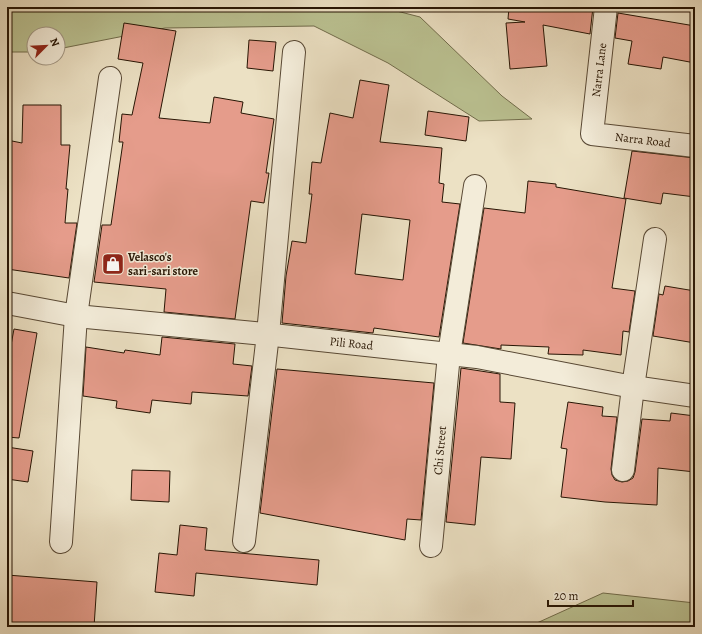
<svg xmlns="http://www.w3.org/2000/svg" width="702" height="634" font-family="Alegreya,serif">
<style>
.green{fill:#bbc292;stroke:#716c4b}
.building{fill:#e59c8b;stroke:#271504;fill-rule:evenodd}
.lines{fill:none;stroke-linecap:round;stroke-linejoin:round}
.minor-casing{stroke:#584834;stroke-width:24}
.minor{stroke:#f3ecd9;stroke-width:22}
.labels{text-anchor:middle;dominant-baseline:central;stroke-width:3;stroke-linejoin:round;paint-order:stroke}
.street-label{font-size:12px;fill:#271504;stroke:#f3ecd9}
.poi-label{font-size:12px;font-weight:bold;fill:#271504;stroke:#f3ecd9;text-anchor:start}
</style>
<rect width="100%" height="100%" fill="#ece1c4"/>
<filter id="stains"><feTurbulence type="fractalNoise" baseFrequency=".005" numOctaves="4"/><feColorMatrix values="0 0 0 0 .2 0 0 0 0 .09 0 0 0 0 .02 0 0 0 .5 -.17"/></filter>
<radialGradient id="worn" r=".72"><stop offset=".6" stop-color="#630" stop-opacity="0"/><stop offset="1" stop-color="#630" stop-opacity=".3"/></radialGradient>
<!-- green -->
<g class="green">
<path d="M7,7H381L420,17L502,96L532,119L479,121L388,63L314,26L165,28L58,49V34H34V52H7Z"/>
<path d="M603,593L695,603V627H528Z"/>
</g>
<!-- building -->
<g class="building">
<path d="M509,7H593L590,34L543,25L547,66L510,69L506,23L525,22L508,19Z"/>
<path d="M618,13L695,26V63L663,57L661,69L628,64L632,41L615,38Z"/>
<path d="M124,23L176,31L159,118L210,123L214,97L243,102L241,113L274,119L266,173H269L264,203L251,201L235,319L164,312L166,289L94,282L102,225H111L123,142H119L122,114L132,115L143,63L118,59Z"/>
<path d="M249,40L276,42L273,71L247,68Z"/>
<path d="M360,80L389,85L380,142L442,148L439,183L444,184L442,202L460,204L439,337L374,328L373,333L282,323L286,276L292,241L306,243L312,194H309L312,162L321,163L330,113L353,118ZM362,214L410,220L403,280L355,274Z"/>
<path d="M23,105H61V145H70L66,189H68L65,223H77L69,278L7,269V140L22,143Z"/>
<path d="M428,111L469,117L466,141L425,135Z"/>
<path d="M632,151L695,158V197L663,193L661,204L624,198Z"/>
<path d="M528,181L556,184V187L626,199L612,288L635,291L629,332L623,331L621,355L583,350V355L548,354L549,347L501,345V349L463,343L484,208L525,213Z"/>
<path d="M665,286L695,291V343L653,336L659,294L663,295Z"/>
<path d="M14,329L37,333L19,438L7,437V367Z"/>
<path d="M162,337L235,344L233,364L252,366L248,396L192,392L191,404L152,400L150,413L116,408L117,401L83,396L86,347L124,353L125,350L160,355Z"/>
<path d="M461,368L500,374V402L515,403L511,459L481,457L475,525L446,522Z"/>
<path d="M277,369L434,383L421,520L407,519L405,540L260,513Z"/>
<path d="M568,402L603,407L602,416L617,417L611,469L612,475L615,480L622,482L628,481L633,478L635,472L642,419L670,421L671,413L695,416V472L658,468L657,505L605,502L561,497L567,449L561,448Z"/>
<path d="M7,447L33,451L28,482L7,479Z"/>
<path d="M132,470L170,471L169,502L131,500Z"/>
<path d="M180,525L207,528L205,550L319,560L317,585L196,573L194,596L155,592L159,553L177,555Z"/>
<path d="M7,575L97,582L94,627H61L7,623Z"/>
</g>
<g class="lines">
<!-- minor casing -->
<g class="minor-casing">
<g id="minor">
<path id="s1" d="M606,7L592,134L695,146"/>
<path id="s2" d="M7,303L76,316L254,333L477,357L633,387L695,396"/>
<path d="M623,470L633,387L655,239"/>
<path d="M244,541L268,334L294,52"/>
<path d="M61,542L76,316L110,78"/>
<path id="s3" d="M431,546L449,354L475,186"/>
</g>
</g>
<!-- minor -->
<use href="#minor" class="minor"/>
</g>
<!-- icons -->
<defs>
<g id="shop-square" transform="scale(1.15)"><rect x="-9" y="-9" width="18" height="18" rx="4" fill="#8f2418" stroke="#f3ecd9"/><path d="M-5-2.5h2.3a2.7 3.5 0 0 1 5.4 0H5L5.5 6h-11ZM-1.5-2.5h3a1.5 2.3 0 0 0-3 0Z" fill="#fff"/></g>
</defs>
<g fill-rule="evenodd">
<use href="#shop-square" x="113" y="264"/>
</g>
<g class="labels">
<!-- street labels -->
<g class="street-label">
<text transform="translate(599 70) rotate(-83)">Narra Lane</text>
<text stroke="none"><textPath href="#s1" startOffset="179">Narra Road</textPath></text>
<text stroke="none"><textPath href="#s2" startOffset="347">Pili Road</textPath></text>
<text stroke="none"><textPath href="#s3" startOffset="96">Chi Street</textPath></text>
</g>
<!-- poi labels -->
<g class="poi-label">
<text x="128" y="257">Velasco's<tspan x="128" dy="14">sari-sari store</tspan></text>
</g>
</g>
<!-- margin -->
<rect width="702" height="634" fill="none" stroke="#ece1c4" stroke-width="24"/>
<rect x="8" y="8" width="686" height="618" fill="none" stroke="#271504" stroke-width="2"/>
<rect x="12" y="12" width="678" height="610" fill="none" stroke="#271504"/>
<!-- north arrow -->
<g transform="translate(46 46) rotate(66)"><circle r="19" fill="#f3ecd9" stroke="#a19684"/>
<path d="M0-3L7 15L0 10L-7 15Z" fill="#8f2418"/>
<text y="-6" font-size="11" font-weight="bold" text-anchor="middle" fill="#271504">N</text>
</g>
<!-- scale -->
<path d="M548 600v6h85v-6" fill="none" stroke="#271504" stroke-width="2"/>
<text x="554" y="600" font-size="12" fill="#271504" stroke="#f3ecd9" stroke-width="3" paint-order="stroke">20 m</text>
<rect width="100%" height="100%" filter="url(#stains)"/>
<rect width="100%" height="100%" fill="url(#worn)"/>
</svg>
